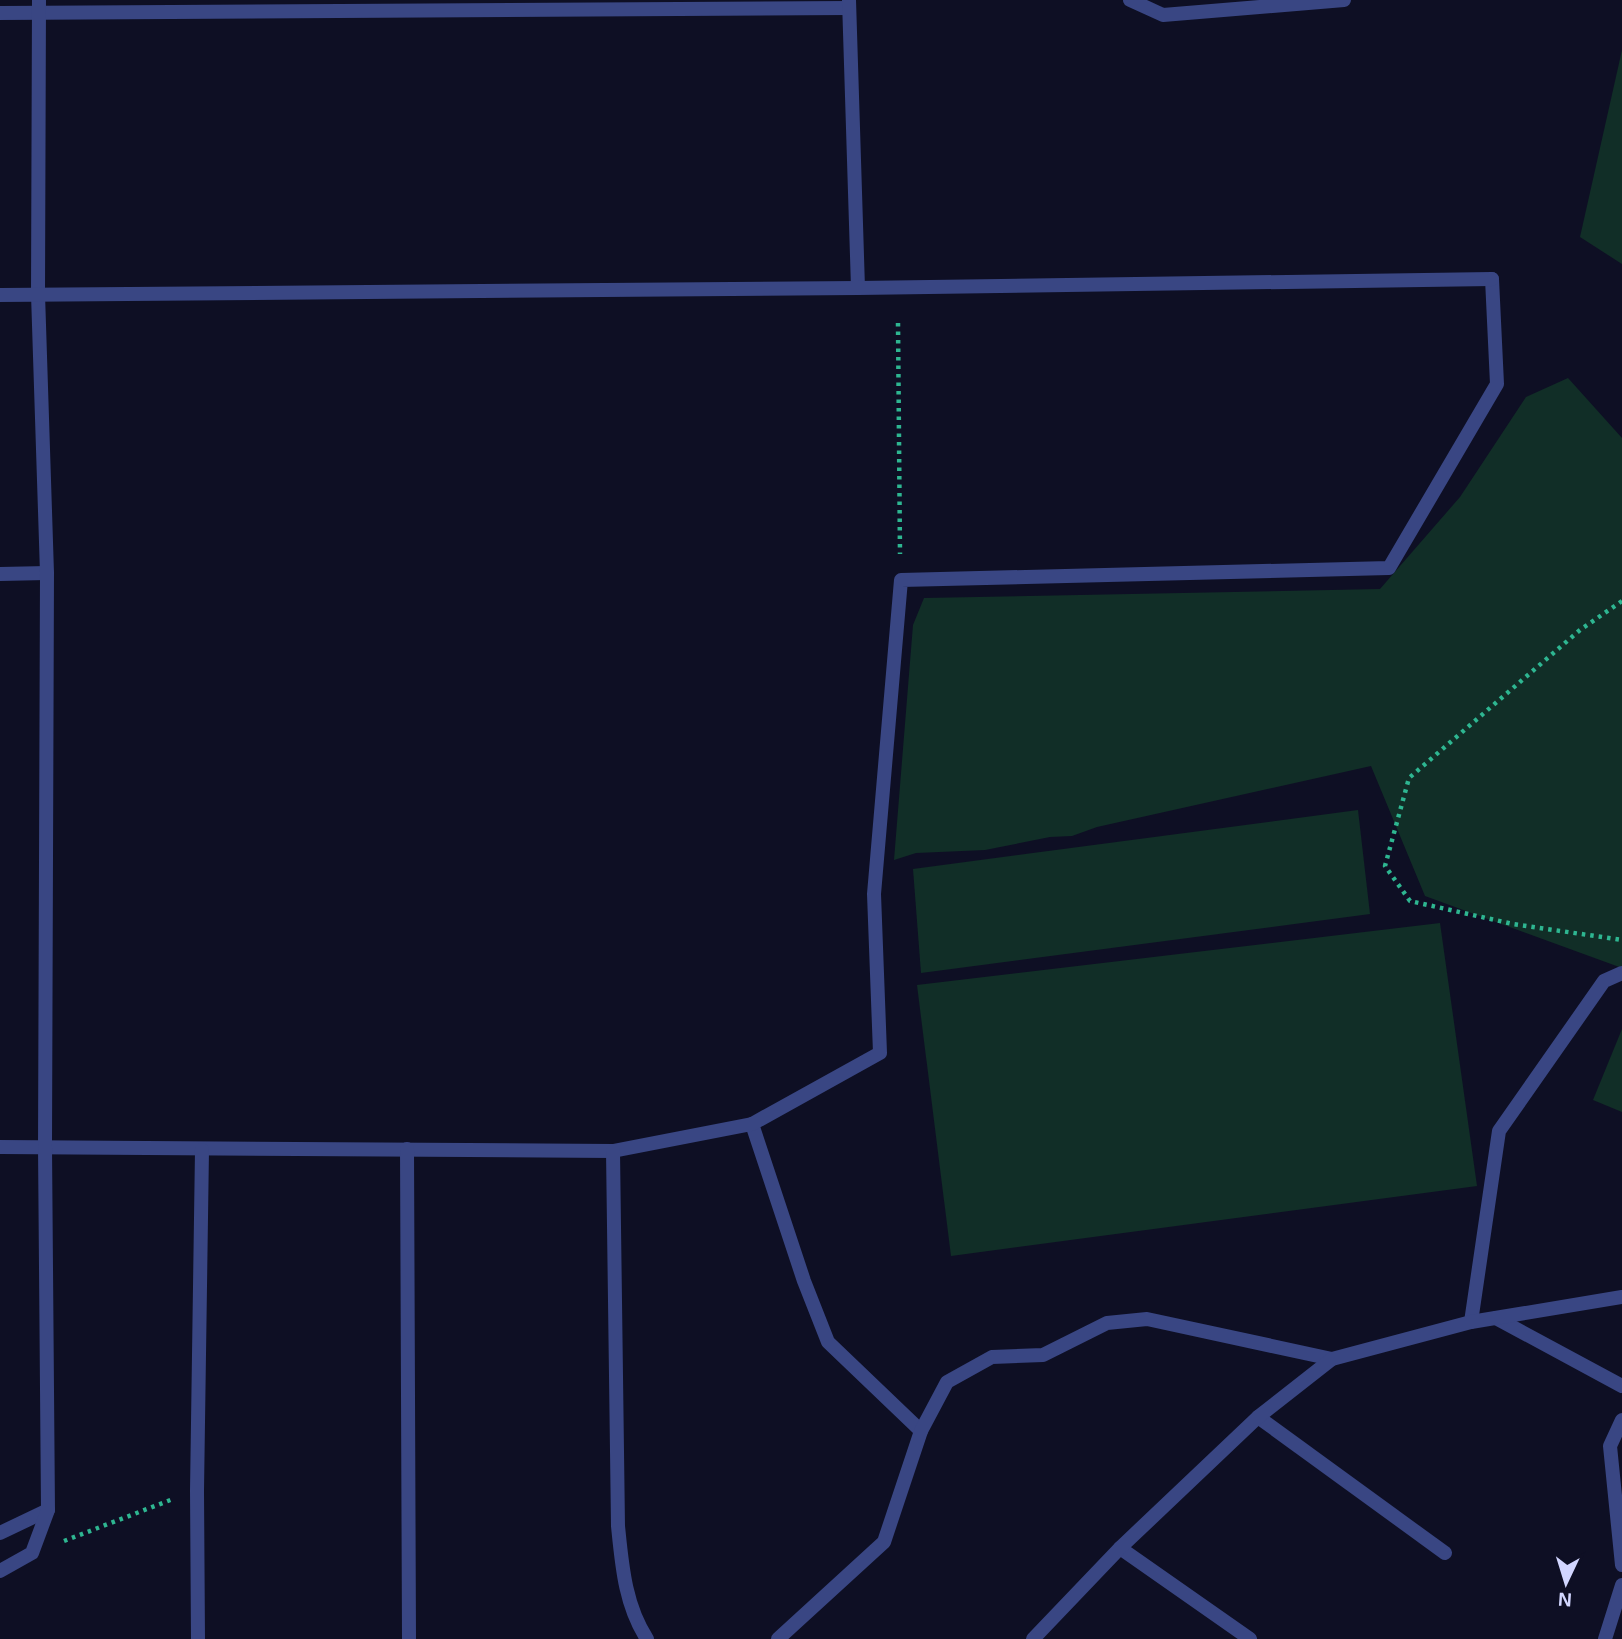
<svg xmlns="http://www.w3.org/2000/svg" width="1622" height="1639" font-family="Helvetica,sans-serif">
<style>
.green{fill:#112e27}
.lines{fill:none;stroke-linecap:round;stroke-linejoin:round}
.path{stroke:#2eb691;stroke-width:4.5;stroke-dasharray:3.5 5;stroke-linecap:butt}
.service{stroke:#394683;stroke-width:14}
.minor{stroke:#394683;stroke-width:14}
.tertiary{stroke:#394683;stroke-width:14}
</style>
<rect width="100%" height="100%" fill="#0e0f24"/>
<!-- green -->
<g class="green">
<path d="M1622,50V264L1580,237Z"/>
<path d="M1568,378L1622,438V968L1425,896L1371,766L1097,827L1072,836L1050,837L985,850L916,853L894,860L913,625L924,598L1380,589L1460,497L1526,397Z"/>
<path d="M1358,810L1370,914L921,973L913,869Z"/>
<path d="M1440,923L1477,1186L951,1256L917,985Z"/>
<path d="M1622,1029V1112L1593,1100Z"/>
</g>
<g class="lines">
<!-- path -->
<g class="path">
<path d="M898,323L900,554"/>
<path d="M1622,601L1580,630L1409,778L1385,866L1410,901L1513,924L1622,940"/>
<path d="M64,1541L173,1499"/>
</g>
<!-- service -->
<g class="service">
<path d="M1130,0L1163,15L1344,0"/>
<path d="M1622,1420L1610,1446L1622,1565"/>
<path d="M1605,1639L1622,1585"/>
</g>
<!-- minor -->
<g class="minor">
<path d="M0,13L849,8"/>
<path d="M0,574L47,573"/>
<path d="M752,1124L804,1281L828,1342L921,1431"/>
<path d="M0,1147L613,1151L752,1124L880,1053L874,894L901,580L1389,568L1497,384L1492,279"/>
<path d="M407,1149L409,1639"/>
<path d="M613,1151L618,1526C622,1566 625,1605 647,1639"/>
<path d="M1496,1318L1622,1386"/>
<path d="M1471,1322L1499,1131L1604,981L1622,973"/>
<path d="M1258,1417L1445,1553"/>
<path d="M0,1533L48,1510"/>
<path d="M1120,1548L1250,1639"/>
<path d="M0,1571L32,1553L48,1510L45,1147L47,573L38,294"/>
<path d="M198,1639L197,1491L202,1150"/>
<path d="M778,1639L884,1542L921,1431L947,1382L992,1357L1043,1355L1107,1323L1147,1319L1332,1359"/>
</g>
<!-- tertiary -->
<g class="tertiary">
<path d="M849,0L858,288"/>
<path d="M38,294L39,0"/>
<path d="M0,295L858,288L1492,279"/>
<path d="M1033,1639L1120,1548L1258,1417L1332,1359L1471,1322L1622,1297"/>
</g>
</g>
<!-- north arrow -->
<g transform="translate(1566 1583) rotate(184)" stroke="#0e0f24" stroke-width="5" paint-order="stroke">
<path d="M0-5L12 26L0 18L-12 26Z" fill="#d2d6ff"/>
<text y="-10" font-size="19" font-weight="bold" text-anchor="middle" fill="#d2d6ff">N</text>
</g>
</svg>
